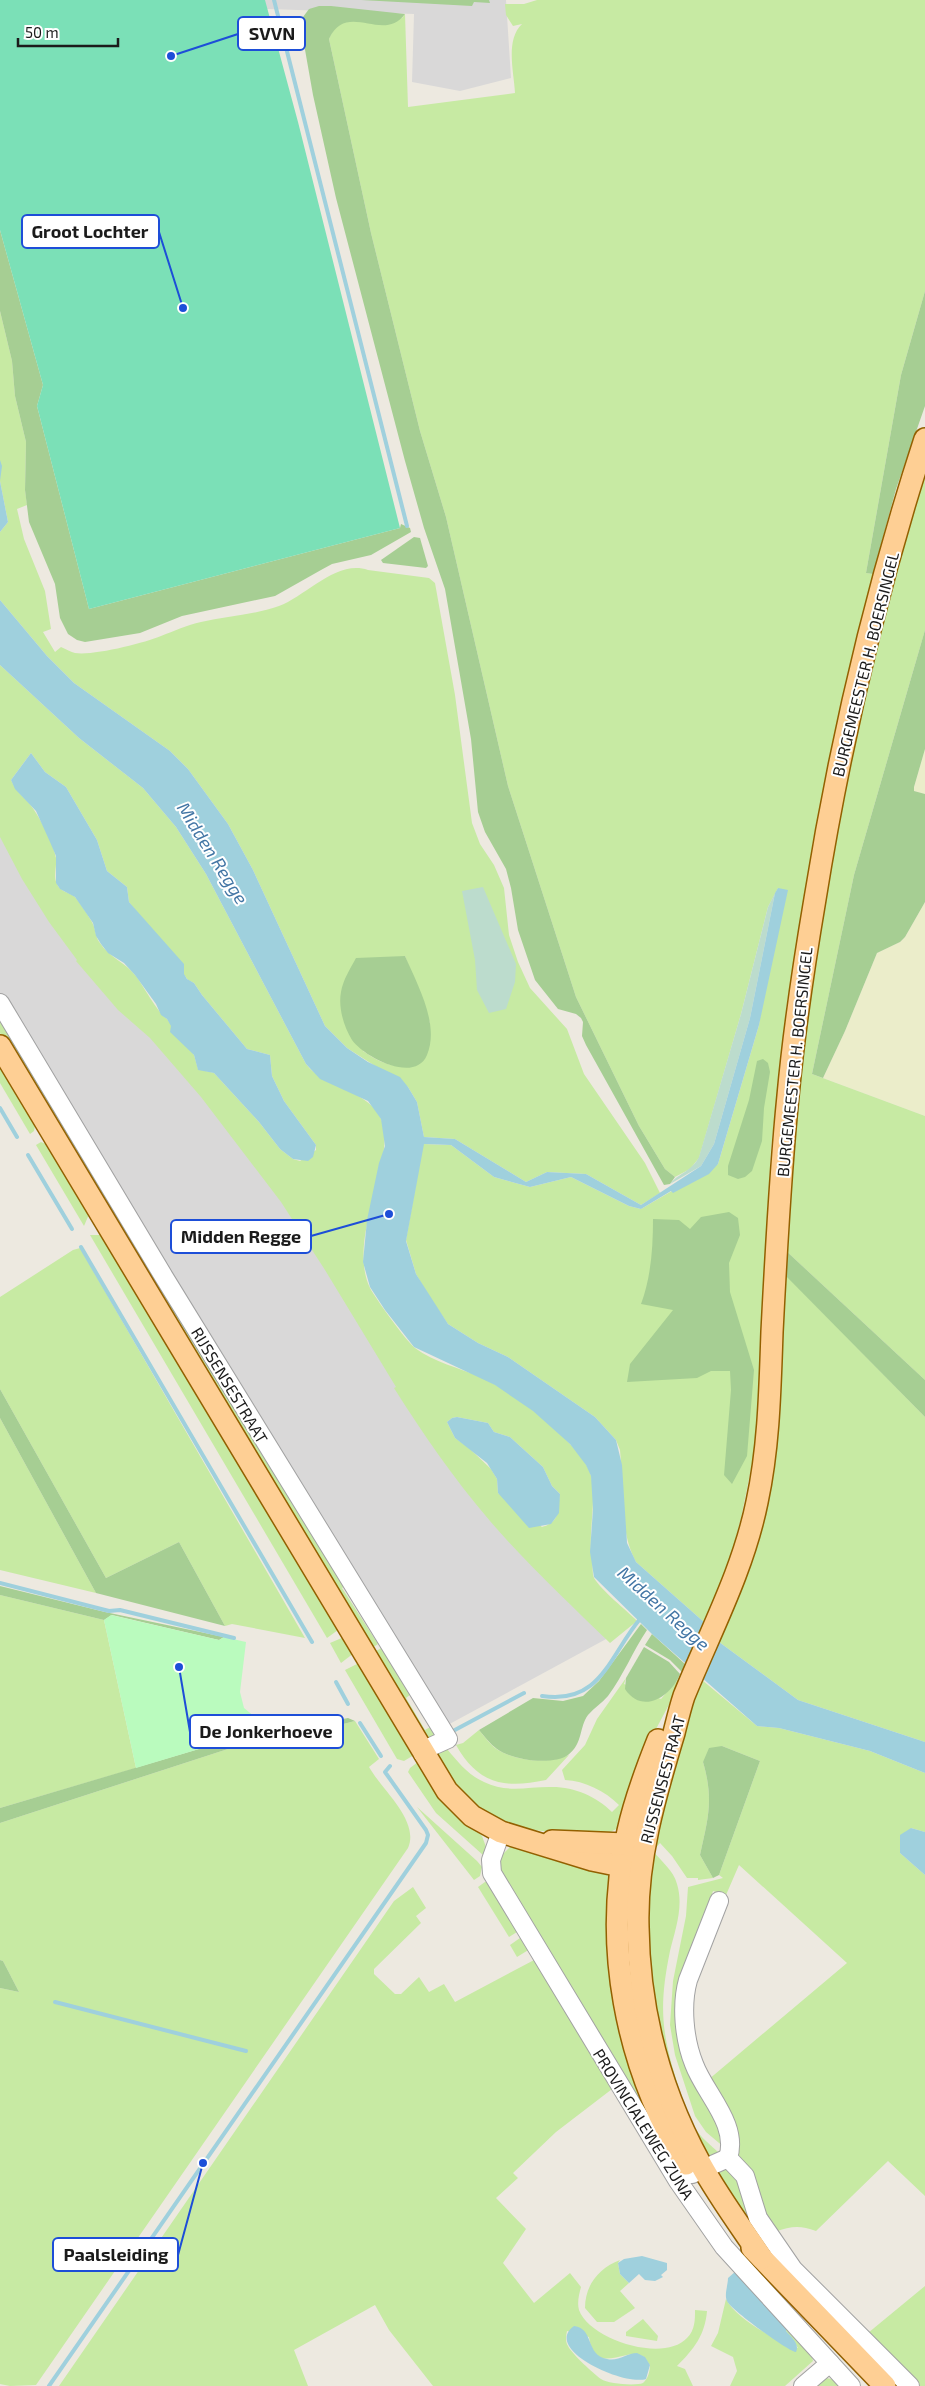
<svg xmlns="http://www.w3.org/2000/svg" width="925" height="2386" font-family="'Exo 2',sans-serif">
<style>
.residential{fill:#d9d8d8}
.farmland{fill:#ebedca}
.grass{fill:#c7eaa3;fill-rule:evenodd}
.forest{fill:#a6ce93}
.wetland{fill:#bcdccd}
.park{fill:#bafbbe}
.pitch{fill:#7be0b7}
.water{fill:#9fd0dd}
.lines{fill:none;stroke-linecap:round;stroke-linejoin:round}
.stream{stroke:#9fd0dd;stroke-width:4}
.minor-casing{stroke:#a2a2a2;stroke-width:20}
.major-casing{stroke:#936000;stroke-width:24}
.minor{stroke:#fff;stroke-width:18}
.major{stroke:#fecf94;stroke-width:21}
.labels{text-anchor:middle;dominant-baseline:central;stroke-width:4;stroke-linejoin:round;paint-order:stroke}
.street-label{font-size:16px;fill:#1b1b1b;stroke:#fff}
.water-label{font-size:18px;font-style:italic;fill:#4376a5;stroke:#fff}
.leader{fill:none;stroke:#1d4ed8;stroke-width:2}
.callout-dot{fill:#1d4ed8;stroke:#fff;stroke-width:2}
.callout{fill:#fff;stroke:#1d4ed8;stroke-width:2}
.callout-label{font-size:18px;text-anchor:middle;font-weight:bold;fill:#1b1b1b}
</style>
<rect width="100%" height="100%" fill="#ede9e0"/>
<!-- residential -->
<g class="residential">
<path d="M0,0H506L511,78L460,91L412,82L414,14Z"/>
<path d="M0,817L250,1151L351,1308L608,1638L444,1727L0,994Z"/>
</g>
<!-- farmland -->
<g class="farmland">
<path d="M925,749V794L914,791V787Z"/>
<path d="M925,902V1116L823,1078L845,1031L877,953L900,942L905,937Z"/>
</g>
<!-- grass -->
<g class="grass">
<path d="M537,0H925V291L901,375L866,573L873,574L831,751L812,846L810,882L787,1002L771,1149L757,1428L753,1459L741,1518L729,1564L705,1623L636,1562C618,1528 624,1486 620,1450L616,1440L595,1417L508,1357L478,1343L448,1324L430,1298L416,1274L406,1240L423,1144L451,1145L494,1177L530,1187L571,1177L629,1206L641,1209L718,1164L759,1025L778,888L768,907L741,1014L699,1158L690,1169L675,1177L665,1169L639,1126L576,997L508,786L446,517L420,431L371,233L329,39C339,16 346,22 367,21C378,21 390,19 402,18L405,14L408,107L515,93C514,72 505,40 522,24L513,26L506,15L505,4H524Z"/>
<path d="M0,311L12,361L15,396L26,442L25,490L27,505L17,509L24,539L45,591L51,629L43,632L55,652L61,647C66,649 71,652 75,653C93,656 144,643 161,636C174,631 187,625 201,622C226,616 254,615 279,606C306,596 337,559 368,570L429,578L435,583L455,695L472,823L480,844L494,865L504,888L509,935L518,962L530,988L567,1029L584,1074L645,1163L660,1193L641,1205L586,1174L547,1172L526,1182L455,1139L424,1137L417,1102L408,1087L347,1048L325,1026L253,870L228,824L188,769L170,751L74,683L47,656L0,600V532L8,522L0,481ZM405,956L430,1023L414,1066C393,1068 380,1063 363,1051Z"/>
<path d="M925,462V630L854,875L812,1074L925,1116V1380L784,1249L799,1069L826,880L869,672Z"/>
<path d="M0,665L79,738L143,788L176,827L206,874L306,1064C325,1089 363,1088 379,1115C402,1153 345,1235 370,1288C376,1299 406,1341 415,1348C434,1362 459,1368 481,1377C510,1391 549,1421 571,1445C577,1452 585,1461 589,1470C599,1493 587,1533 592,1559C593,1565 592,1573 594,1578C601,1590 626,1610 637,1621L610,1643C569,1603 527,1564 490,1521C454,1479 423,1434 394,1388L396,1387L325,1270L281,1202L201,1097L150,1038L118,1010L76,961L77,960L49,922L22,879L0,837ZM31,753L45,772L66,787L97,840L107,871L127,887L129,902L188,980L194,983L202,995L247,1049L270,1055L272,1076L284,1101L316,1145V1150L300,1161L293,1159L280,1149L259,1122L214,1073L198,1069L194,1055L167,1019C158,1013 144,987 136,976C126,963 109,957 100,943C95,937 96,929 92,922C88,915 80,903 75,897C69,892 60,892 57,884C53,877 57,866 56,858C53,843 44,826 36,813C29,800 17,794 11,780ZM457,1417L488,1423L494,1432L510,1437L543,1467L552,1486L560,1494C557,1509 561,1522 542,1527L498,1493L497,1479L491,1469L469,1448L455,1438L447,1422L452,1418Z"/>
<path d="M0,1013L61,1116L53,1121L0,1033Z"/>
<path d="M0,1060L36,1121L34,1131L30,1134L0,1083Z"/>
<path d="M63,1118L346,1585L342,1588L378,1644L369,1650L54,1123Z"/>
<path d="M41,1142L48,1145L90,1212L84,1226L36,1145Z"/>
<path d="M90,1235H100L107,1239L338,1626V1630L327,1638Z"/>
<path d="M80,1248L305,1638L232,1624L225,1626L179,1542L106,1578L0,1389V1297L73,1250Z"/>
<path d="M783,1272L925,1417V1742L798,1700L719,1642L748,1570Z"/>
<path d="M0,1418L96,1593L0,1570Z"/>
<path d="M0,1595L104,1620L136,1768L0,1808Z"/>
<path d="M344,1637L354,1653L341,1663L330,1643Z"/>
<path d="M383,1647L411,1694L406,1698L425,1730L432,1726L436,1733L433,1739L426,1740L371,1654Z"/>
<path d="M359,1663L414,1755L404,1761L397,1759L345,1670Z"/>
<path d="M626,1678L624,1684L661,1699L679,1678L680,1684L656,1729L621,1826C607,1837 589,1834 573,1833C530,1832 481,1825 454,1786C446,1776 441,1764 435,1753L447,1749C458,1762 468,1775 484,1782C506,1793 526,1787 549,1787C573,1786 596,1796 612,1812L619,1805C605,1791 585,1781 565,1780L562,1770L585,1745L597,1719Z"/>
<path d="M702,1680L757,1726L779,1728L870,1751L925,1773V1832L911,1828L900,1853L925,1875V2196L888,2161L816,2231C800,2225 791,2226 775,2232L735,2155L708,2080L847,1963L739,1865L726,1895L713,1891L683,1977L680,2002L725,2131V2148L706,2132L695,2116L675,2055L670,2025L673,1981L686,1916L688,1887L723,1878L719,1875L760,1761L722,1746L703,1762C714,1800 708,1818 700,1855L713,1878L698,1880V1878H687L672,1856L660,1843L653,1851C661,1861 674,1871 677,1884C684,1907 675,1930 670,1951C659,2005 661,2031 677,2082C681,2098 686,2115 695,2128C701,2138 711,2145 719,2153L713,2157L708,2156L674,2095L642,1951L657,1808L666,1776Z"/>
<path d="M355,1721L379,1759L369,1767C382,1790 420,1821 408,1848L36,2385L10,2386L0,2384V1988L19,1992L3,1961L0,1960V1823L231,1748L273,1742Z"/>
<path d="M479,1730C485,1737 490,1745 498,1750C518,1762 549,1764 569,1755L546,1780C504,1789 478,1784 456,1745L463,1743Z"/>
<path d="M418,1762L482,1836L486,1847L483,1855L436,1813L408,1772L410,1768Z"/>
<path d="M417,1807L477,1861L482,1867L480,1876L474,1880Z"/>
<path d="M511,1846L604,1871L611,1880L681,2173L498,1869L499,1858Z"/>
<path d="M485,1882H488L517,1928V1932L509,1937L478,1887Z"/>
<path d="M413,1887L426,1908L416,1916L421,1923L374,1969V1974L395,1994H401L419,1977L429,1992L444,1984L455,2002L536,1959L616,2086L556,2132L513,2173L518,2178L496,2198L526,2229L503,2263L534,2303L570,2273L581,2287C579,2294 577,2303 579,2310C590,2340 664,2363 687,2338C695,2330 695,2320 695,2310L707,2311C705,2335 694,2349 677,2366L685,2369L693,2386H433L389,2330L375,2305L294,2350L308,2386H59L394,1901ZM567,2331L589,2337C593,2364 606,2360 627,2355C631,2353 638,2355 643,2356L650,2365C650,2371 648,2379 643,2383C636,2386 608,2384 601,2379C594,2374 572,2354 568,2346C565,2341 566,2336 567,2331Z"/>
<path d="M520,1938L524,1939L530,1949L517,1957L510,1945Z"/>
<path d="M723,2166L736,2170L786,2272L751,2232L716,2169Z"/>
<path d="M620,2260L618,2263L620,2274L629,2283L620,2291L635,2308L614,2322H597L585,2308C585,2285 599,2268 620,2260Z"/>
<path d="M925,2286V2386H920L868,2333Z"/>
<path d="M726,2299C736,2319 777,2341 798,2348L786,2331V2326L811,2352L813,2361L785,2386H730L737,2371L733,2357L711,2346L718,2333Z"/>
<path d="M643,2319L658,2336L657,2341L626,2336V2332Z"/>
<path d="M821,2378C830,2378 837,2379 843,2386H812Z"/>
</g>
<!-- forest -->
<g class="forest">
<path d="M361,0H489L490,3L474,2L472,6Z"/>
<path d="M319,6H331L405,14C383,44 347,0 329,39L371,233L420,431L446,517L508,786L576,997L639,1126L665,1169L675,1177L670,1184L664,1185L586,1045L582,1036L583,1022L581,1018L576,1014L558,1009L535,980L518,930L511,888L506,869L485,832L478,812L471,739L445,589L424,528L405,461L336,198L313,95L301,27L303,17L309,9Z"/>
<path d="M0,230L43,385L37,406L89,609L400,528L401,524L410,528L411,532L371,555L332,564L321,570L275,596L182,616L140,633L85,642L77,640L68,634L60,618L55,584L29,522L25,490L26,442L15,396L12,361L0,311Z"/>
<path d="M925,291V406L896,489L873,574L866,573L901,375Z"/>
<path d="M414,537L420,538L428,566L426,568L383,563L381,560Z"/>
<path d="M925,630V749L914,787V791L925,794V902L905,937L900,942L877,953L845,1031L823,1078L812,1074L854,875Z"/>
<path d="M405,956C417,984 440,1024 427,1055C415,1084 364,1057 352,1040C344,1027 338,1008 341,992C343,980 350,969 356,958Z"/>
<path d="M763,1059L768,1063L770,1072L764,1108L762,1141L752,1171L745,1177L738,1179L728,1175V1166L749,1100L757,1061Z"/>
<path d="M729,1212L738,1218L740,1235L729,1263L730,1292L754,1370L747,1456L732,1484L724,1475L731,1390L730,1371H711L697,1378L627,1382L630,1364L673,1310L641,1304C651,1277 653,1248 653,1219L679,1220L690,1229L701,1217Z"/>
<path d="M784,1249L925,1380V1417L783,1273Z"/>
<path d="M0,1389L106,1578L179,1542L225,1626L96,1593L0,1418Z"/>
<path d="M0,1586L105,1612L224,1637L219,1640L112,1615L104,1620L0,1595Z"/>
<path d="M641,1624L647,1630C633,1651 623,1676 608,1696C602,1703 594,1708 588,1715C579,1727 583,1744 568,1755C552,1766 512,1760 497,1749C490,1744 485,1737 479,1730L533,1698L563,1701L583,1696L599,1681Z"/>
<path d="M652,1634L685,1664L682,1672L670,1660L645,1645Z"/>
<path d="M644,1647L669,1662L680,1674C671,1697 642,1715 625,1689L626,1678Z"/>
<path d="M348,1718L355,1721L273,1742L231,1748L0,1823V1808L219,1743C239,1743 246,1745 261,1731L267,1734Z"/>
<path d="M722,1746L760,1761L719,1875L713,1878L700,1855C708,1818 714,1800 703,1762L709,1748Z"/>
<path d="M0,1960L3,1961L19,1992L0,1988Z"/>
</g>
<!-- wetland -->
<g class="wetland">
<path d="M483,887L516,964L515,982L506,1009L489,1013L477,990L475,960L462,891Z"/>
<path d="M775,893L750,1018L714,1144L701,1166L670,1184C679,1173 692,1171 699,1157L741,1014L768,907Z"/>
</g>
<!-- park -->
<path class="park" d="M111,1615L219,1640L224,1637L246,1642L240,1692L244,1708L260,1721L261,1731L252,1740L241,1743H219L136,1768L104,1620Z"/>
<!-- pitch -->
<path class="pitch" d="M0,0H265L298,122L400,528L89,609L37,406L43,385L0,230Z"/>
<!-- water -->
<g class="water">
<path d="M0,460L2,466L0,481L8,522L0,532Z"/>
<path d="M0,600L47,656L74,683L170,751L188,769L228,824L253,870L325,1026L347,1048L368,1062L400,1077L408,1087L417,1102L424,1137L455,1139L526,1182L547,1172L586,1174L641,1205L701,1166L714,1144L750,1018L775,893L778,888L788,890L759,1025L718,1164L709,1174L673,1193L671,1191L641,1209L629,1206L571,1177L530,1187L494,1177L451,1145L424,1144L406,1241L416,1274L448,1324L478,1343L508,1357L595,1417L616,1440L622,1465L627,1543L636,1562L705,1623L719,1642L798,1700L925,1742V1773L870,1751L779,1728L757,1726L652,1634L594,1577L590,1552L593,1509L591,1476L586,1465L570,1444L533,1411L495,1385L414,1347L385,1310L370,1287L363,1262L367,1220L379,1163L385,1146L381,1119L368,1101L320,1079L306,1064L206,874L176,827L143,788L79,738L0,665Z"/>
<path d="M31,753L45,772L66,787L97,840L107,871L127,887L129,902L184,964V974L187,979L194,983L202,995L247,1049L270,1055L272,1076L284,1101L316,1145L313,1157L308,1161L293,1159L280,1149L259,1122L214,1073L198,1070L194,1055L170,1032L171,1026L167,1019L161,1015L156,1004L135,975L124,963L108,953L101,944L96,936L93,923L75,897L60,889L56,883V856L50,842L36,811L15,789L11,780Z"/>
<path d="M457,1417L488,1423L494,1432L510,1437L543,1467L552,1486L560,1494L559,1513L551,1524L529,1528L498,1493L497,1479L487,1463L455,1438L447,1422L452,1418Z"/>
<path d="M911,1828L925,1832V1875L900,1853V1835Z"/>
<path d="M642,2256L667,2263V2270L661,2275L663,2277L655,2281L645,2280L639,2274L629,2283L620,2274L618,2263L624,2259Z"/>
<path d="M736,2271L761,2301L786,2326V2331C791,2337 800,2344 796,2352C789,2352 730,2309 727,2301C724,2295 728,2285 728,2278Z"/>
<path d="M574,2326C595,2329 585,2355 607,2359C618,2362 627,2353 637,2353L645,2357L650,2365L646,2379C623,2386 542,2349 574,2326Z"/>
</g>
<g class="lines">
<!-- stream -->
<g class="stream">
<path d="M274,0L407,526"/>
<path d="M0,1108L17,1137"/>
<path d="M28,1155L72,1229"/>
<path d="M81,1247L312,1642"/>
<path d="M0,1583L109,1611L120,1610L234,1638"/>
<path d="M336,1682L348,1704"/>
<path d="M542,1696C601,1705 609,1656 640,1619"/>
<path d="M360,1723L381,1756"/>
<path d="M453,1731L524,1693"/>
<path d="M55,2002L246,2051"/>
<path d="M49,2386L426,1843L428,1835L426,1830L385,1772L390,1766"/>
</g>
<!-- minor casing -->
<g class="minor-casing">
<g id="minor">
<path d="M0,1003L164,1277L448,1739L428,1748L423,1754"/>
<path d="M501,1832L491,1860L492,1873L678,2181L724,2247L851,2386"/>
<path d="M719,1901L688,1980C681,2005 684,2039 694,2064C705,2094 739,2124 728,2158"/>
<path d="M728,2158L745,2176L758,2218L793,2269L910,2386"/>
<path d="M692,2174L728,2158"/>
<path d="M803,2386L830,2363"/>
</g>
</g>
<!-- major casing -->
<g class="major-casing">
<g id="major">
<path d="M0,1046L447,1791L472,1816L501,1832L592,1860L621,1866L642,1858"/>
<path d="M658,1740C646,1770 635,1799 628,1831C602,1943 625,2066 686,2164"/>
<path d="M552,1841L625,1844L636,1853"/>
<path d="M752,2248L885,2386"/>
<path d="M762,2258C741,2227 718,2196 700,2163C660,2090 639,2010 638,1927C636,1860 655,1796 674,1733C677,1721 680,1708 684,1696C710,1632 743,1571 757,1502C769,1446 770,1389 772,1332C776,1253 780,1175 788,1096C794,1030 804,964 815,899C840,743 876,589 925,439"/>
</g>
</g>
<!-- minor -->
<use href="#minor" class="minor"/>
<!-- major -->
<use href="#major" class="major"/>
</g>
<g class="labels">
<!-- street labels -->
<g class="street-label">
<text transform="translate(865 664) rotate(-76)">BURGEMEESTER H. BOERSINGEL</text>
<text transform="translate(794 1062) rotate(-84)">BURGEMEESTER H. BOERSINGEL</text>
<text transform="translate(230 1385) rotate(59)">RIJSSENSESTRAAT</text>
<text transform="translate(662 1779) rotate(-75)">RIJSSENSESTRAAT</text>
<text transform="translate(644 2124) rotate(58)">PROVINCIALEWEG ZUNA</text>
</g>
<!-- water labels -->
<g class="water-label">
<text transform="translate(213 853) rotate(58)">Midden Regge</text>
<text transform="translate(664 1608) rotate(42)">Midden Regge</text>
</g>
</g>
<!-- callouts -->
<path class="leader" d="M171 56L238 34M183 308L159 232M389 1214L311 1236M179 1667L190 1732M203 2163L178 2255"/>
<g class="callout-dot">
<circle cx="171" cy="56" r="5"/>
<circle cx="183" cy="308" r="5"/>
<circle cx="389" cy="1214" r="5"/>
<circle cx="179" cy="1667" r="5"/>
<circle cx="203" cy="2163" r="5"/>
</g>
<g class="callout">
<rect x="238" y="17" width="67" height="33" rx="5"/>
<rect x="22" y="215" width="137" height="33" rx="5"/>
<rect x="171" y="1220" width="140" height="33" rx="5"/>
<rect x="190" y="1715" width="153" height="33" rx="5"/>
<rect x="53" y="2238" width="125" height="33" rx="5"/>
</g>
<g class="callout-label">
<text x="272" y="40">SVVN</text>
<text x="90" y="238">Groot Lochter</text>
<text x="241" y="1243">Midden Regge</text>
<text x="266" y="1738">De Jonkerhoeve</text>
<text x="116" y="2261">Paalsleiding</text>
</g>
<!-- scale -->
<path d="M18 38v8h100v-8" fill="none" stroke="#1b1b1b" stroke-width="2.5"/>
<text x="25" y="38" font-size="15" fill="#1b1b1b" stroke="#ffffff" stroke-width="4" paint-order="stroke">50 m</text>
</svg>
